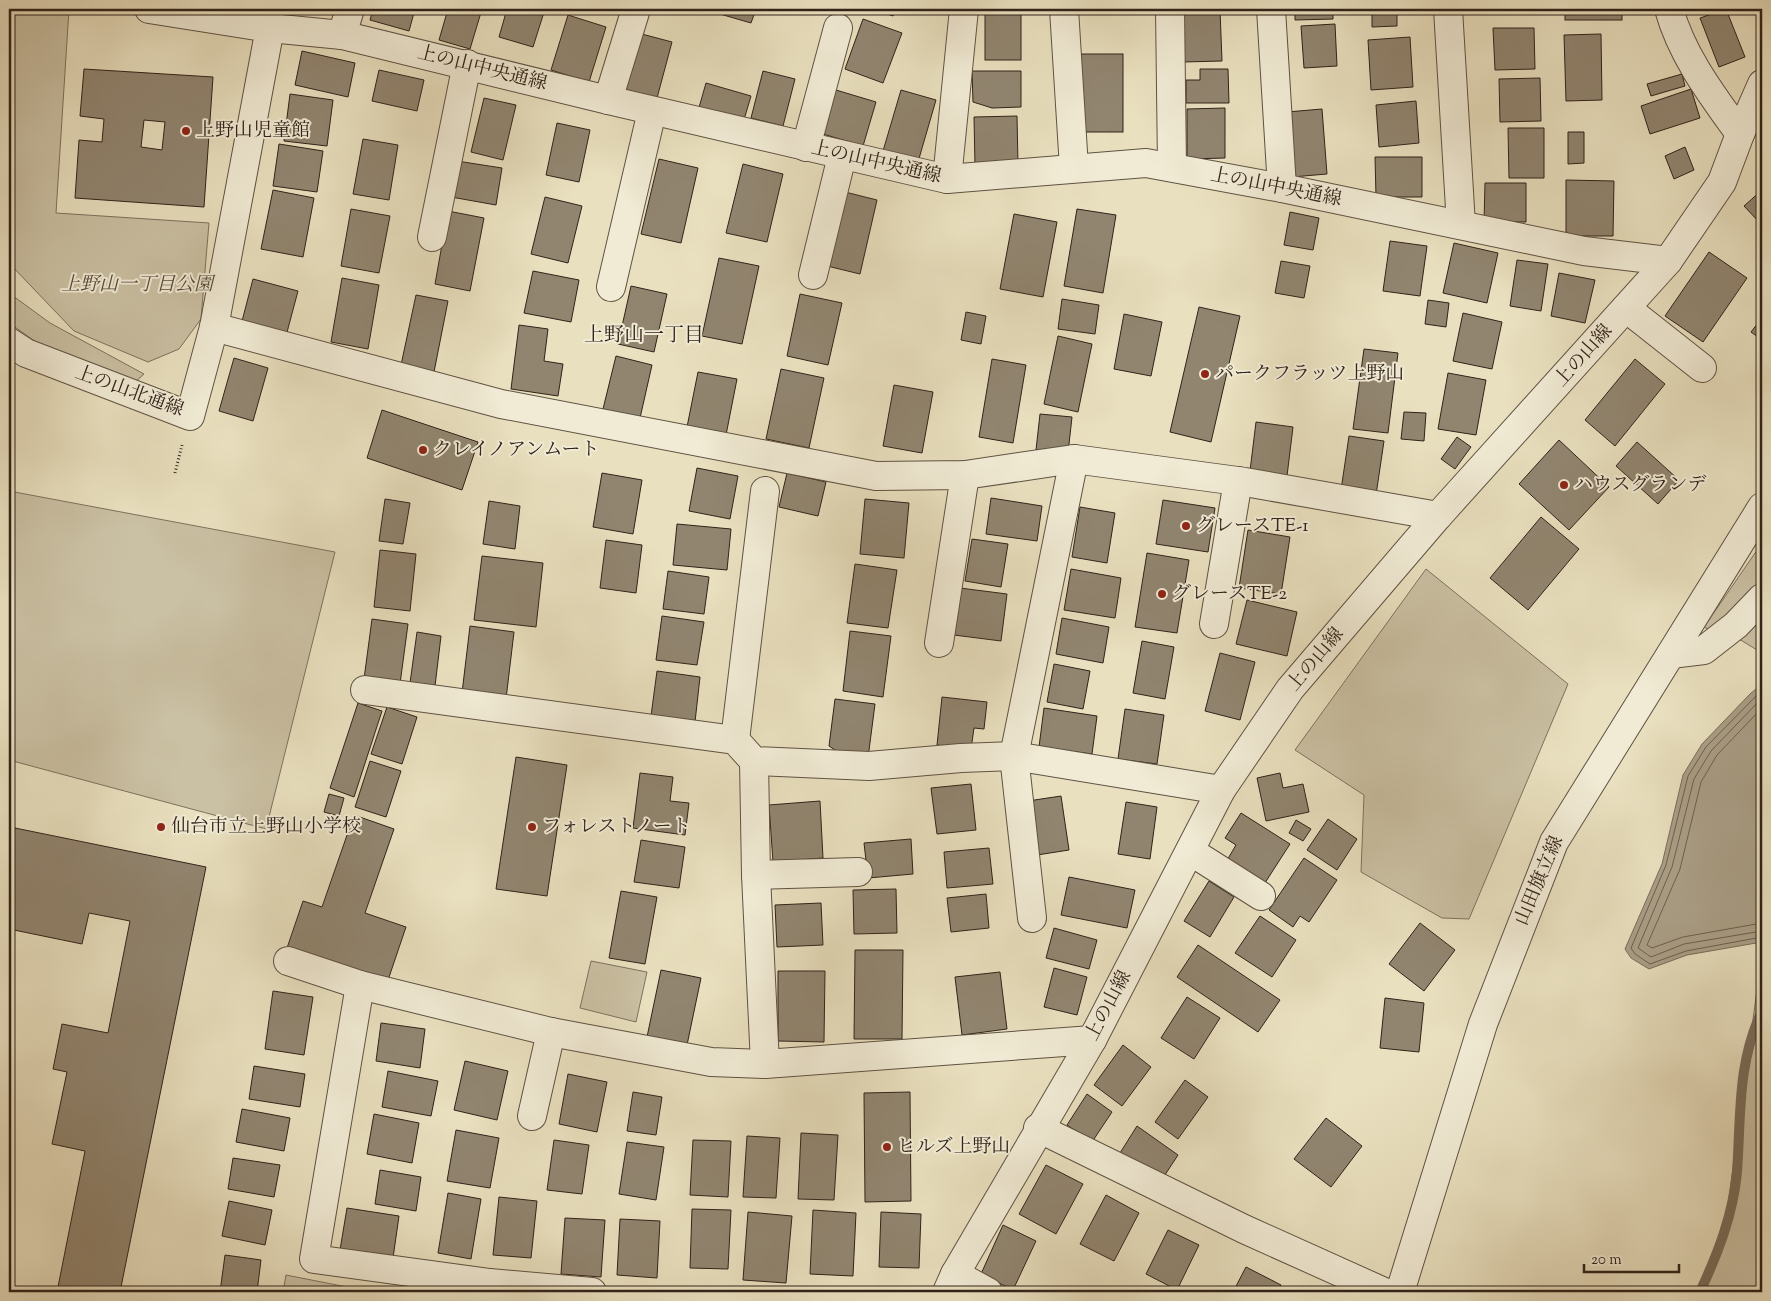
<svg xmlns="http://www.w3.org/2000/svg" width="1771" height="1301" font-family="'Sorts Mill Goudy','Noto Serif JP',serif">
<style>
.green{fill:#cac0a3;stroke:#7e715e}
.water{fill:#aa9f87;stroke:#7a6d5b}
.lines{fill:none;stroke-linecap:round;stroke-linejoin:round}
.shore{stroke:#6e6050;stroke-width:1}
.stream{stroke:#7a6d5b;stroke-width:10}
.building{fill:#918570;stroke:#31221a;fill-rule:evenodd}
.minor-casing{stroke:#5f5243;stroke-width:30}
.path{stroke:#31221a;stroke-width:3;stroke-dasharray:1 2.5;stroke-linecap:butt}
.minor{stroke:#f1ebd5;stroke-width:28}
.poi-dot{fill:#8f2418;stroke:#f1ebd5;stroke-width:2}
.labels{text-anchor:middle;dominant-baseline:central;stroke-width:4;stroke-linejoin:round;paint-order:stroke}
.street-label{font-size:19px;fill:#31221a;stroke:#f1ebd5}
.poi-label{font-size:19px;fill:#31221a;stroke:#f1ebd5;text-anchor:start}
.park-label{font-size:19px;font-style:italic;fill:#574a3c;stroke:#f1ebd5}
.neighbourhood-label{font-size:20px;fill:#31221a;stroke:#f1ebd5}
</style>
<rect width="100%" height="100%" fill="#e9e0bf"/>
<filter id="stains"><feTurbulence type="fractalNoise" baseFrequency=".004" numOctaves="4"/><feColorMatrix values="0 0 0 0 .2 0 0 0 0 .09 0 0 0 0 .02 0 0 0 .5 -.17"/></filter>
<radialGradient id="worn" r=".72"><stop offset=".6" stop-color="#630" stop-opacity="0"/><stop offset="1" stop-color="#630" stop-opacity=".3"/></radialGradient>
<!-- green -->
<g class="green">
<path d="M9,9H69L56,213L209,223L201,319L179,349L148,362L74,331L9,263Z"/>
<path d="M9,293L50,323L144,374L130,387L39,344L9,323Z"/>
<path d="M9,491L335,552L266,829L9,760Z"/>
<path d="M1762,543V586L1715,632L1704,627Z"/>
<path d="M1426,569L1568,684L1469,919L1442,918L1361,872L1364,795L1295,750Z"/>
<path d="M1762,615V653L1739,639Z"/>
<path d="M1762,953V1292H1705L1725,1227Z"/>
<path d="M591,961L647,972L636,1022L580,1008Z"/>
<path d="M286,1275L347,1287V1292H283Z"/>
</g>
<!-- water -->
<path class="water" d="M1762,684V942L1687,955L1649,969L1631,958L1625,949L1662,864L1683,775L1702,744L1750,694Z"/>
<g class="lines">
<!-- shore -->
<g class="shore">
<path d="M1762,690L1706,747L1688,776L1666,865L1631,948L1635,954L1650,964L1686,951L1762,937"/>
<path d="M1762,698L1711,751L1694,779L1672,867L1638,948L1651,957L1684,944L1762,931"/>
<path d="M1762,708L1717,755L1701,782L1680,869L1647,945L1652,948L1683,937L1762,923"/>
</g>
<!-- stream -->
<path class="stream" d="M1700,1292C1718,1253 1733,1215 1737,1172C1741,1117 1737,1063 1762,1011"/>
</g>
<!-- building -->
<g class="building">
<path d="M373,9H415L409,31L370,20Z"/>
<path d="M448,9H482L470,49L439,40Z"/>
<path d="M507,9H545L533,47L499,37Z"/>
<path d="M714,9H756L751,23L713,12Z"/>
<path d="M872,9H895L893,16Z"/>
<rect x="985" y="9" width="36" height="51"/>
<path d="M1295,9H1333V19L1295,20Z"/>
<path d="M1372,9H1413V13H1397V26L1372,27Z"/>
<rect x="1565" y="9" width="57" height="11"/>
<path d="M1726,9L1745,57L1719,67L1700,18Z"/>
<path d="M1220,10L1222,61L1183,62L1182,11Z"/>
<path d="M568,15L606,27L589,82L551,70Z"/>
<path d="M863,19L902,33L883,83L845,69Z"/>
<path d="M1335,24L1337,66L1304,68L1301,26Z"/>
<path d="M1493,28H1534L1535,69L1495,70Z"/>
<path d="M638,33L672,42L657,98L623,89Z"/>
<path d="M1601,34L1602,100L1566,101L1564,35Z"/>
<path d="M1410,37L1413,87L1371,90L1368,40Z"/>
<path d="M302,51L355,63L348,97L295,85Z"/>
<rect x="1081" y="54" width="42" height="78"/>
<path d="M84,69L213,77L204,207L75,198L79,140L102,142L104,119L80,116ZM144,120L165,122L162,150L141,147Z"/>
<path d="M1200,69H1228L1229,103H1186V80H1200Z"/>
<path d="M379,70L424,80L417,111L372,101Z"/>
<path d="M763,71L795,79L783,126L751,118Z"/>
<path d="M972,71H1021V107L992,108L973,102Z"/>
<path d="M1682,74L1685,86L1651,96L1647,84Z"/>
<path d="M1540,78L1541,121L1500,122L1499,79Z"/>
<path d="M706,83L751,96L743,123L698,111Z"/>
<path d="M1691,89L1700,118L1650,134L1641,106Z"/>
<path d="M836,90L876,102L863,146L823,134Z"/>
<path d="M901,90L936,100L918,162L883,151Z"/>
<path d="M290,94L333,100L327,146L284,141Z"/>
<path d="M484,98L516,105L503,160L471,152Z"/>
<path d="M1416,101L1419,143L1379,147L1376,105Z"/>
<path d="M1225,108V158L1187,159V109Z"/>
<path d="M1322,109L1327,174L1292,177L1287,112Z"/>
<path d="M1017,116L1018,165L975,166L974,117Z"/>
<path d="M557,123L590,130L579,182L546,175Z"/>
<path d="M1508,128H1544V178H1509Z"/>
<path d="M1568,132H1584V163L1568,164Z"/>
<path d="M363,139L398,145L389,200L353,194Z"/>
<path d="M279,144L323,151L317,192L273,186Z"/>
<path d="M1685,147L1694,170L1674,179L1665,156Z"/>
<path d="M1375,157H1422V197H1376Z"/>
<path d="M659,159L698,168L681,243L641,234Z"/>
<path d="M457,161L502,168L496,205L451,197Z"/>
<path d="M743,164L783,174L767,242L726,233Z"/>
<path d="M1566,180L1614,181L1613,236H1566Z"/>
<path d="M1485,183H1526V222H1484Z"/>
<path d="M273,190L314,198L303,257L261,249Z"/>
<path d="M1762,190V218L1759,222L1744,206Z"/>
<path d="M845,192L877,200L860,274L827,266Z"/>
<path d="M545,197L582,206L568,263L531,254Z"/>
<path d="M351,209L390,216L379,273L341,266Z"/>
<path d="M1077,209L1116,215L1103,293L1064,286Z"/>
<path d="M448,211L484,218L470,291L435,284Z"/>
<path d="M1290,212L1319,218L1313,250L1284,245Z"/>
<path d="M1014,214L1057,222L1043,297L1000,289Z"/>
<path d="M1390,241L1427,246L1420,296L1383,291Z"/>
<path d="M1454,243L1498,253L1487,303L1443,293Z"/>
<path d="M1709,252L1747,278L1703,342L1665,316Z"/>
<path d="M719,258L759,266L742,344L702,336Z"/>
<path d="M1517,260L1548,264L1541,311L1510,306Z"/>
<path d="M1281,261L1310,266L1304,298L1275,293Z"/>
<path d="M533,271L579,280L571,322L524,313Z"/>
<path d="M1559,273L1595,280L1585,323L1551,316Z"/>
<path d="M342,278L379,285L368,349L331,342Z"/>
<path d="M253,279L298,291L286,336L241,325Z"/>
<path d="M631,286L667,294L654,352L618,344Z"/>
<path d="M800,294L842,303L828,365L787,356Z"/>
<path d="M416,295L448,301L434,372L401,365Z"/>
<path d="M1062,299L1099,305L1095,334L1058,329Z"/>
<path d="M1428,300L1449,303L1446,327L1425,324Z"/>
<path d="M1199,307L1240,316L1211,442L1170,432Z"/>
<path d="M966,312L986,316L981,344L961,340Z"/>
<path d="M1463,313L1502,322L1492,369L1453,361Z"/>
<path d="M1124,314L1162,322L1151,376L1114,369Z"/>
<path d="M1762,318V340L1751,332Z"/>
<path d="M519,325L548,329L544,361L563,364L558,396L511,389Z"/>
<path d="M1058,336L1092,344L1078,412L1044,404Z"/>
<path d="M1364,349L1398,353L1388,433L1353,429Z"/>
<path d="M616,356L652,365L640,418L603,409Z"/>
<path d="M234,358L268,368L253,421L219,411Z"/>
<path d="M992,359L1026,365L1013,443L979,437Z"/>
<path d="M1635,359L1665,384L1615,446L1585,420Z"/>
<path d="M781,369L824,378L809,448L766,439Z"/>
<path d="M698,372L737,379L726,435L687,427Z"/>
<path d="M1448,373L1486,380L1476,435L1438,429Z"/>
<path d="M894,385L933,392L922,453L883,446Z"/>
<path d="M382,410L478,442L462,490L367,458Z"/>
<path d="M1404,412L1426,413L1424,441L1401,439Z"/>
<path d="M1040,414L1072,417L1068,453L1036,450Z"/>
<path d="M1256,422L1293,427L1287,476L1250,471Z"/>
<path d="M1349,436L1384,441L1376,495L1341,490Z"/>
<path d="M1457,437L1471,447L1455,469L1441,459Z"/>
<path d="M1559,440L1609,487L1569,530L1519,484Z"/>
<path d="M1637,442L1679,480L1658,504L1616,466Z"/>
<path d="M697,468L738,476L730,519L689,511Z"/>
<path d="M602,473L642,480L633,534L593,527Z"/>
<path d="M787,473L826,482L818,516L779,507Z"/>
<path d="M991,498L1042,506L1037,541L986,534Z"/>
<path d="M385,499L410,503L403,544L379,541Z"/>
<path d="M865,499L909,503L904,558L860,554Z"/>
<path d="M1163,500L1215,508L1208,552L1156,544Z"/>
<path d="M489,501L520,506L515,549L483,544Z"/>
<path d="M1080,507L1115,513L1107,563L1072,557Z"/>
<path d="M1541,517L1579,549L1528,610L1490,578Z"/>
<path d="M677,524L731,529L727,570L673,565Z"/>
<path d="M1248,530L1290,537L1281,594L1239,588Z"/>
<path d="M972,539L1008,544L1001,587L965,581Z"/>
<path d="M606,540L642,545L636,593L600,588Z"/>
<path d="M380,550L416,554L410,611L374,607Z"/>
<path d="M1147,553L1189,560L1177,633L1135,627Z"/>
<path d="M482,556L543,563L536,627L474,620Z"/>
<path d="M855,564L897,570L888,628L847,623Z"/>
<path d="M1071,569L1121,578L1115,618L1064,610Z"/>
<path d="M668,571L709,577L704,614L663,609Z"/>
<path d="M960,588L1007,594L1001,641L954,635Z"/>
<path d="M1247,600L1297,612L1287,656L1236,644Z"/>
<path d="M662,616L704,622L697,665L656,660Z"/>
<path d="M1062,618L1109,627L1103,663L1056,654Z"/>
<path d="M372,619L408,624L400,684L364,679Z"/>
<path d="M470,626L514,632L506,699L462,693Z"/>
<path d="M850,631L891,636L883,697L843,691Z"/>
<path d="M417,632L441,636L435,686L410,683Z"/>
<path d="M1142,641L1174,647L1165,699L1133,693Z"/>
<path d="M1220,653L1255,662L1240,720L1205,711Z"/>
<path d="M1054,664L1090,671L1083,709L1047,702Z"/>
<path d="M657,671L700,677L695,722L651,716Z"/>
<path d="M942,697L987,702L984,729L974,728L971,749L937,745Z"/>
<path d="M835,699L875,704L868,758L841,754L829,746Z"/>
<path d="M358,703L382,711L354,797L330,788Z"/>
<path d="M387,707L417,717L402,764L371,754Z"/>
<path d="M1044,708L1097,716L1092,754L1039,747Z"/>
<path d="M1125,709L1164,715L1157,764L1118,759Z"/>
<path d="M516,757L567,765L547,896L496,889Z"/>
<path d="M370,761L401,771L386,817L355,807Z"/>
<path d="M640,773L673,777L670,801L689,803L685,835L633,828Z"/>
<path d="M1280,773L1283,788L1303,784L1309,812L1266,821L1257,778Z"/>
<path d="M971,784L976,830L937,834L931,788Z"/>
<path d="M329,794L344,798L339,816L324,812Z"/>
<path d="M1061,796L1069,850L1037,855L1028,801Z"/>
<path d="M820,801L823,858L773,862L769,805Z"/>
<path d="M1126,802L1157,807L1150,859L1118,854Z"/>
<path d="M1241,813L1290,844L1263,886L1226,862L1236,845L1225,838Z"/>
<path d="M354,815L394,829L365,913L406,927L386,986L286,951L303,901L322,907Z"/>
<path d="M1328,819L1357,839L1337,870L1307,850Z"/>
<path d="M1296,820L1311,829L1303,841L1289,833Z"/>
<path d="M15,828L206,867L120,1292H57L85,1151L52,1144L67,1072L53,1069L62,1024L108,1033L130,921L89,913L82,944L9,929V858Z"/>
<path d="M911,839L913,874L868,878L864,843Z"/>
<path d="M641,840L685,847L679,888L634,882Z"/>
<path d="M989,848L993,884L947,888L944,852Z"/>
<path d="M1304,858L1337,880L1309,922L1300,916L1293,927L1269,910Z"/>
<path d="M1069,877L1135,890L1127,928L1061,915Z"/>
<path d="M1209,881L1234,897L1210,937L1184,921Z"/>
<path d="M896,889L897,933L854,934L853,890Z"/>
<path d="M621,891L657,897L645,964L609,958Z"/>
<path d="M986,894L989,928L951,932L947,898Z"/>
<path d="M821,903L823,945L777,947L775,905Z"/>
<path d="M1260,916L1296,940L1272,977L1235,953Z"/>
<path d="M1420,923L1455,950L1424,991L1389,964Z"/>
<path d="M1054,928L1097,940L1089,969L1046,958Z"/>
<path d="M1198,945L1280,1000L1258,1032L1177,977Z"/>
<path d="M855,950H903L902,1039H854Z"/>
<path d="M1054,968L1087,977L1077,1015L1044,1007Z"/>
<path d="M661,970L701,978L687,1045L647,1037Z"/>
<path d="M778,971H825L824,1042L778,1041Z"/>
<path d="M1000,972L1007,1029L962,1035L955,977Z"/>
<path d="M273,991L313,997L304,1055L265,1049Z"/>
<path d="M1187,997L1220,1018L1194,1059L1161,1038Z"/>
<path d="M1385,998L1424,1003L1419,1052L1380,1048Z"/>
<path d="M381,1023L425,1029L420,1068L376,1061Z"/>
<path d="M1123,1045L1151,1067L1122,1106L1094,1085Z"/>
<path d="M465,1061L508,1071L497,1120L454,1110Z"/>
<path d="M254,1066L305,1074L300,1107L249,1099Z"/>
<path d="M388,1071L438,1081L431,1116L382,1107Z"/>
<path d="M568,1074L607,1082L597,1132L559,1124Z"/>
<path d="M1185,1080L1208,1097L1178,1139L1155,1122Z"/>
<path d="M633,1092L662,1097L656,1135L627,1131Z"/>
<path d="M910,1092L911,1201L865,1202L864,1093Z"/>
<path d="M1087,1094L1112,1112L1092,1142L1067,1125Z"/>
<path d="M242,1109L290,1118L284,1151L236,1142Z"/>
<path d="M374,1114L419,1123L412,1163L367,1154Z"/>
<path d="M1326,1118L1362,1146L1331,1187L1294,1159Z"/>
<path d="M1137,1126L1178,1155L1161,1181L1120,1153Z"/>
<path d="M456,1130L499,1138L490,1188L447,1181Z"/>
<path d="M801,1133L838,1135L834,1200L798,1199Z"/>
<path d="M747,1136L780,1138L776,1198L743,1197Z"/>
<path d="M554,1140L589,1145L582,1194L547,1190Z"/>
<path d="M693,1140L731,1141L728,1197L690,1195Z"/>
<path d="M627,1142L664,1147L656,1200L619,1194Z"/>
<path d="M233,1158L280,1165L274,1197L228,1189Z"/>
<path d="M1046,1165L1083,1184L1056,1234L1019,1214Z"/>
<path d="M380,1170L421,1177L416,1211L375,1204Z"/>
<path d="M448,1193L481,1199L471,1259L438,1253Z"/>
<path d="M1106,1195L1139,1213L1114,1261L1080,1244Z"/>
<path d="M499,1197L537,1201L531,1258L493,1255Z"/>
<path d="M229,1201L272,1210L265,1245L222,1236Z"/>
<path d="M347,1208L399,1216L393,1258L340,1250Z"/>
<path d="M692,1209L731,1210L728,1269L690,1268Z"/>
<path d="M813,1210L856,1213L853,1276L810,1274Z"/>
<path d="M748,1212L792,1216L786,1283L743,1280Z"/>
<path d="M881,1212L921,1214L919,1268L879,1267Z"/>
<path d="M565,1218L605,1220L601,1277L561,1274Z"/>
<path d="M620,1219L660,1221L657,1278L617,1275Z"/>
<path d="M1003,1225L1036,1241L1013,1290L981,1274Z"/>
<path d="M1168,1230L1199,1245L1177,1290L1146,1274Z"/>
<path d="M225,1255L261,1260L257,1292H220Z"/>
<path d="M1246,1267L1281,1285L1278,1292H1233Z"/>
</g>
<g class="lines">
<!-- minor casing -->
<g class="minor-casing">
<g id="minor">
<path d="M149,9L270,28L342,35L608,100L947,179L1146,163L1282,188L1584,251L1668,261"/>
<path d="M1064,9L1074,168"/>
<path d="M1170,9L1172,167"/>
<path d="M1271,9L1282,188"/>
<path d="M1448,9L1461,225"/>
<path d="M1669,9C1682,56 1712,95 1740,134"/>
<path d="M342,35L350,9"/>
<path d="M608,100L636,9"/>
<path d="M806,147L838,28"/>
<path d="M947,179L964,9"/>
<path d="M432,237L467,64"/>
<path d="M813,275L842,156"/>
<path d="M611,287L652,111"/>
<path d="M1626,308L1702,368"/>
<path d="M214,327L501,404L876,476L965,475L1074,459L1245,482L1438,516"/>
<path d="M9,342L26,353L190,416L214,327L270,28"/>
<path d="M1214,624L1238,481"/>
<path d="M939,643L965,475"/>
<path d="M1671,654L1704,650L1736,625L1762,598"/>
<path d="M365,690L735,740L754,761L869,766L961,758L1014,756L1221,790"/>
<path d="M735,740L765,491"/>
<path d="M754,761L756,875L765,1064"/>
<path d="M1190,851L1261,896"/>
<path d="M756,875L858,872"/>
<path d="M1032,918L1014,756L1074,459"/>
<path d="M288,961L360,985"/>
<path d="M532,1116L551,1032"/>
<path d="M1038,1128L1244,1229L1384,1292"/>
<path d="M955,1274L988,1292"/>
<path d="M592,1292L490,1283L314,1259L360,985L551,1032L711,1062L765,1064L1092,1040"/>
<path d="M947,1292L955,1274L1092,1040L1221,790L1290,689L1438,516L1668,261L1722,182L1740,134L1762,84"/>
<path d="M1400,1292L1483,1024L1554,842L1762,507"/>
</g>
</g>
<!-- path -->
<path class="path" d="M175,473L182,445"/>
<!-- minor -->
<use href="#minor" class="minor"/>
</g>
<!-- markers -->
<g class="poi-dot">
<circle cx="186" cy="131" r="5"/>
<circle cx="1205" cy="374" r="5"/>
<circle cx="423" cy="450" r="5"/>
<circle cx="1564" cy="485" r="5"/>
<circle cx="1186" cy="526" r="5"/>
<circle cx="1162" cy="594" r="5"/>
<circle cx="161" cy="827" r="5"/>
<circle cx="532" cy="827" r="5"/>
<circle cx="887" cy="1147" r="5"/>
</g>
<g class="labels">
<!-- street labels -->
<g class="street-label">
<text transform="translate(482 69) rotate(14)">上の山中央通線</text>
<text transform="translate(876 163) rotate(13)">上の山中央通線</text>
<text transform="translate(1276 188) rotate(11)">上の山中央通線</text>
<text transform="translate(1584 356) rotate(-48)">上の山線</text>
<text transform="translate(129 392) rotate(20)">上の山北通線</text>
<text transform="translate(1316 660) rotate(-50)">上の山線</text>
<text transform="translate(1540 881) rotate(-67)">山田旗立線</text>
<text transform="translate(1109 1006) rotate(-62)">上の山線</text>
</g>
<!-- poi labels -->
<g class="poi-label">
<text x="196" y="131">上野山児童館</text>
<text x="1215" y="374">パークフラッツ上野山</text>
<text x="433" y="450">クレイノアンムート</text>
<text x="1574" y="485">ハウスグランデ</text>
<text x="1196" y="526">グレースTE-1</text>
<text x="1172" y="594">グレースTE-2</text>
<text x="171" y="827">仙台市立上野山小学校</text>
<text x="542" y="827">フォレストノート</text>
<text x="897" y="1147">ヒルズ上野山</text>
</g>
<!-- park labels -->
<g class="park-label">
<text x="137" y="285">上野山一丁目公園</text>
</g>
<!-- neighbourhood labels -->
<g class="neighbourhood-label">
<text x="644" y="336">上野山一丁目</text>
</g>
</g>
<!-- margin -->
<rect width="1771" height="1301" fill="none" stroke="#e9e0bf" stroke-width="30"/>
<rect x="10" y="10" width="1751" height="1281" fill="none" stroke="#31221a" stroke-width="2.5"/>
<rect x="15" y="15" width="1741" height="1271" fill="none" stroke="#31221a"/>
<!-- scale -->
<path d="M1584 1264v8h95v-8" fill="none" stroke="#31221a" stroke-width="2.5"/>
<text x="1591" y="1264" font-size="15" fill="#31221a" stroke="#f1ebd5" stroke-width="4" paint-order="stroke">20 m</text>
<rect width="100%" height="100%" filter="url(#stains)"/>
<rect width="100%" height="100%" fill="url(#worn)"/>
</svg>
